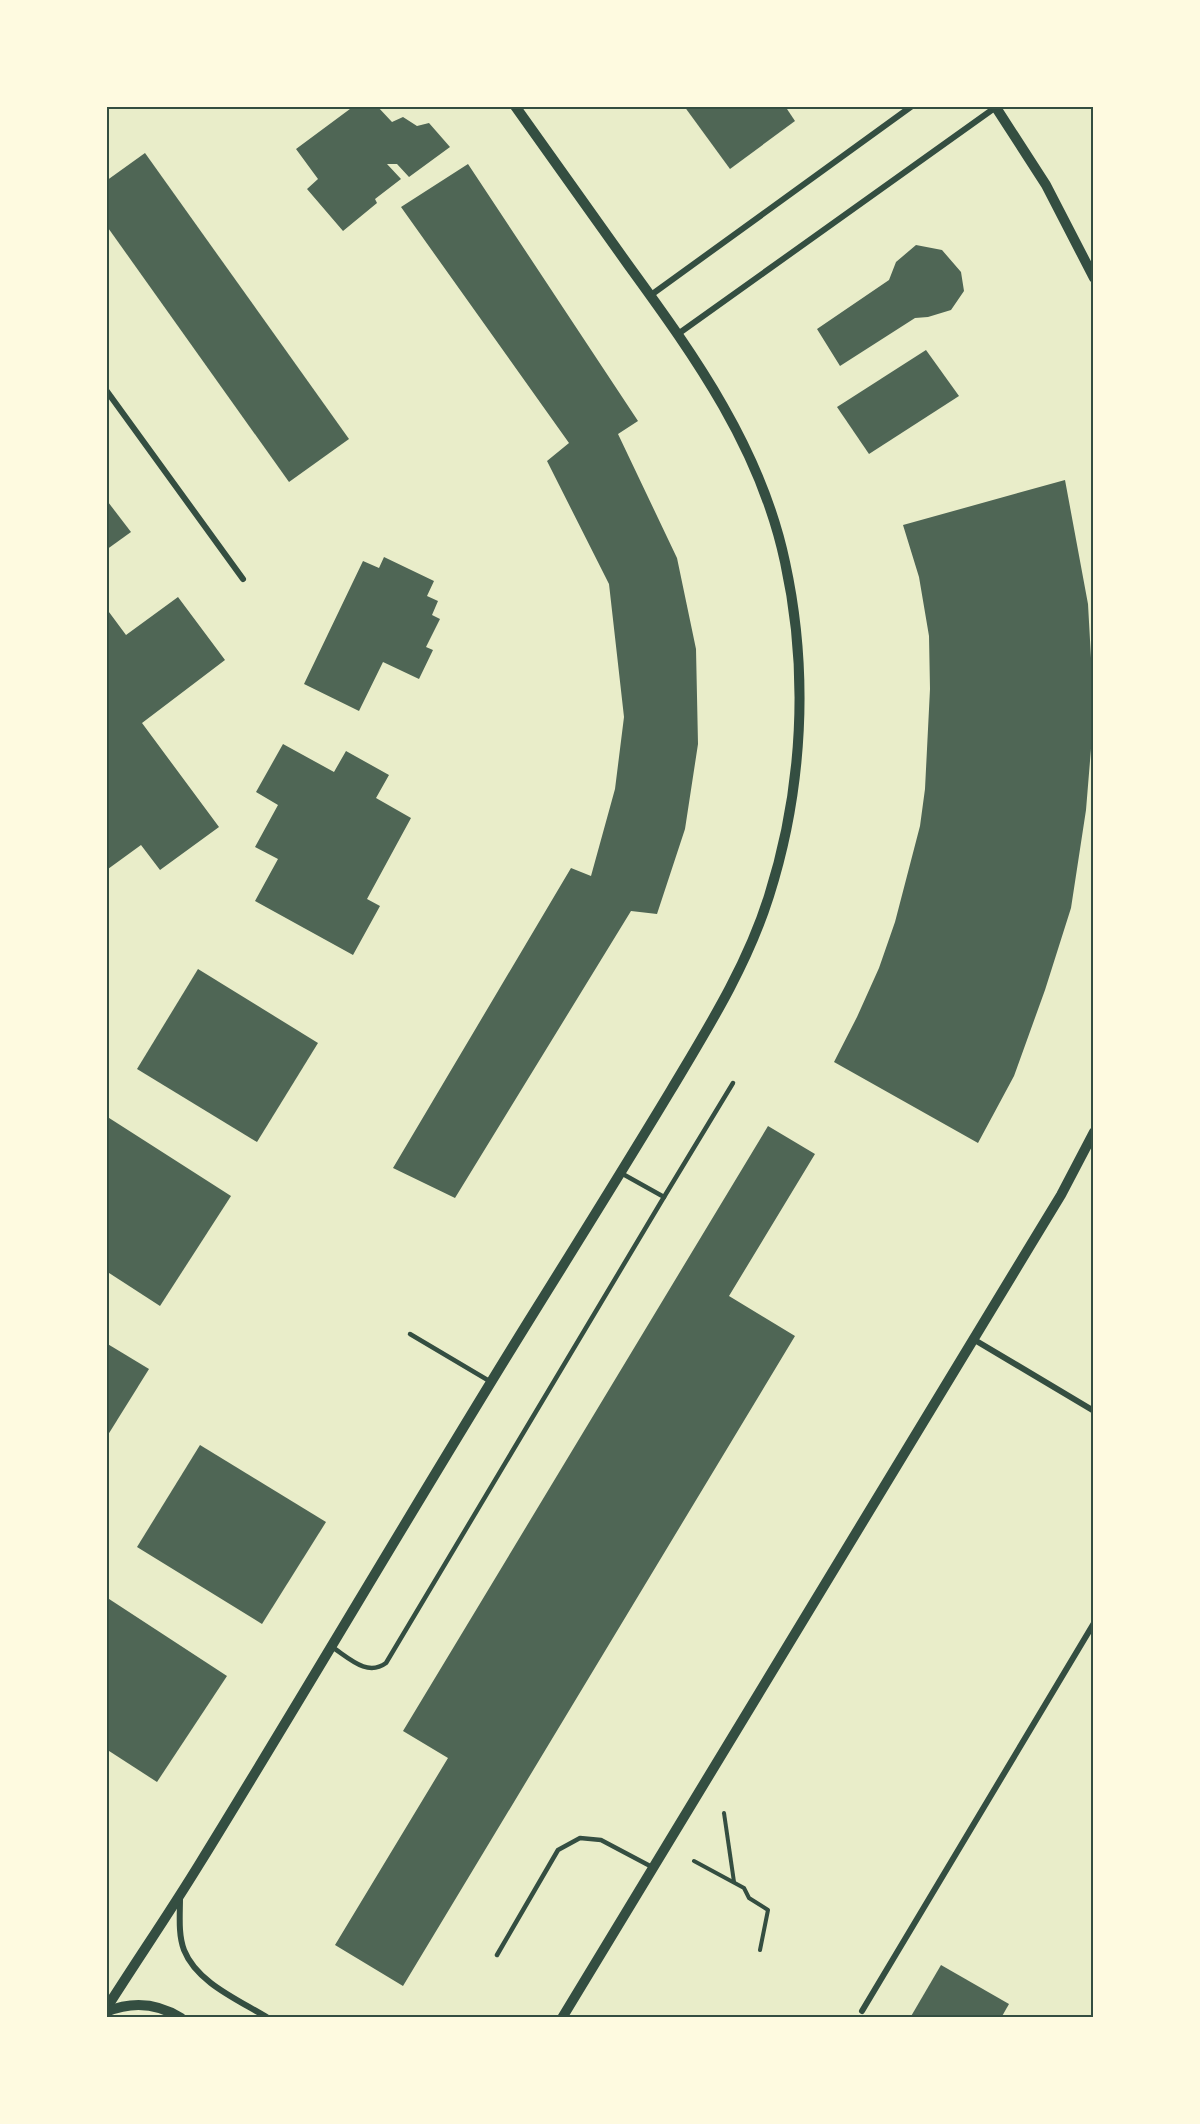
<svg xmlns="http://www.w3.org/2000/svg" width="1200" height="2124" font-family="Montserrat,sans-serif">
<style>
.building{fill:#4f6655}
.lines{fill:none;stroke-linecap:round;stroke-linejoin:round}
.path{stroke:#344e41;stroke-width:4}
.service{stroke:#344e41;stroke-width:4.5}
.minor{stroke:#344e41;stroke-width:6}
.tertiary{stroke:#344e41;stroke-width:10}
.neatline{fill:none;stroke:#344e41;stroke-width:2}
</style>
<rect width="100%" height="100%" fill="#e9edc9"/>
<!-- building -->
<g class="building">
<path d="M354,106H377L392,122L403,117L417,126L429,123L450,147L409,177L397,164H387L401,179L375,199L377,203L343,231L307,189L318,179L296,149Z"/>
<path d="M684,106H785L795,121L730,169Z"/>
<path d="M145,153L349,439L289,482L106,225V181Z"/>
<path d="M468,164L638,421L618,434L677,558L696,649L698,744L685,829L657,914L631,911L455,1198L393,1168L571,868L591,876L615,789L624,717L609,584L547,461L569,443L401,207Z"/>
<path d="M916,245L942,250L961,272L964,291L951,310L928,317L915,318L840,366L817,329L889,280L896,262Z"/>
<path d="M926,350L959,396L869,454L837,407Z"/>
<path d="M1065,480L1088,604L1094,712L1086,810L1071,908L1045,990L1014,1076L978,1143L834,1062L857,1017L879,968L895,922L920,826L925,789L930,689L929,636L919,577L903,525Z"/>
<path d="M108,502L131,532L106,550V503Z"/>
<path d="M384,557L434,581L427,596L438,601L432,615L440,619L426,647L433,650L419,679L383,662L359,711L304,684L363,561L379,568Z"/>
<path d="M178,597L225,660L142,723L219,827L160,870L141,845L108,869L106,867V608L126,635Z"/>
<path d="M283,744L334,772L346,751L389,775L376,798L411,818L367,899L380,906L353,955L255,901L278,859L255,847L278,805L256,792Z"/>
<path d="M198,969L318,1043L257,1142L137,1069Z"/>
<path d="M106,1116L231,1196L160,1306L106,1271Z"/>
<path d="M768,1126L815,1154L729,1296L795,1336L403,1986L335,1945L448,1758L403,1731Z"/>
<path d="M106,1343L149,1369L106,1438Z"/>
<path d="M200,1445L326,1522L262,1624L137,1547Z"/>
<path d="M106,1597L227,1676L157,1782L106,1749Z"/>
<path d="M941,1965L1009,2004L1001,2018H910Z"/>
</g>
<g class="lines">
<!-- path -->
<g class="path">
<path d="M724,1813L734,1882"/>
<path d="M694,1861L744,1888L749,1898L768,1910L760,1950"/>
</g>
<!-- service -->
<g class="service">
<path d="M664,1197L733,1083"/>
<path d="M410,1334L491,1382"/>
<path d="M332,1647C349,1658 367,1677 386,1663L664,1197L621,1173"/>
<path d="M497,1955L558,1850L580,1838L601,1840L652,1867"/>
</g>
<!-- minor -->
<g class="minor">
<path d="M651,295L912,106"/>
<path d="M678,334L996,107"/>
<path d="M106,390L243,579"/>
<path d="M973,1339L1094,1411"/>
<path d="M180,1898C180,1915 178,1934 184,1950C197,1983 239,2000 268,2018"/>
<path d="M862,2011L1094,1623"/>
</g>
<!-- tertiary -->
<g class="tertiary">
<path d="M995,106L1046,185L1094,278"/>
<path d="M106,2009C137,1960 170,1912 200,1863C311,1683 417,1501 528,1322C576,1245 624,1168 671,1090C708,1028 747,966 769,896C803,789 809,672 785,562C761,449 696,358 629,266C591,213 553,159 515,106"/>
<path d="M106,2012C132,2001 157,2003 181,2018"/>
<path d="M562,2018L1030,1246L1061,1195L1094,1132"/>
</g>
</g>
<!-- border -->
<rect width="1200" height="2124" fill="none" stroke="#fefae0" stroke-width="216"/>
<rect x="108" y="108" width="984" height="1908" class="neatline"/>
</svg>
